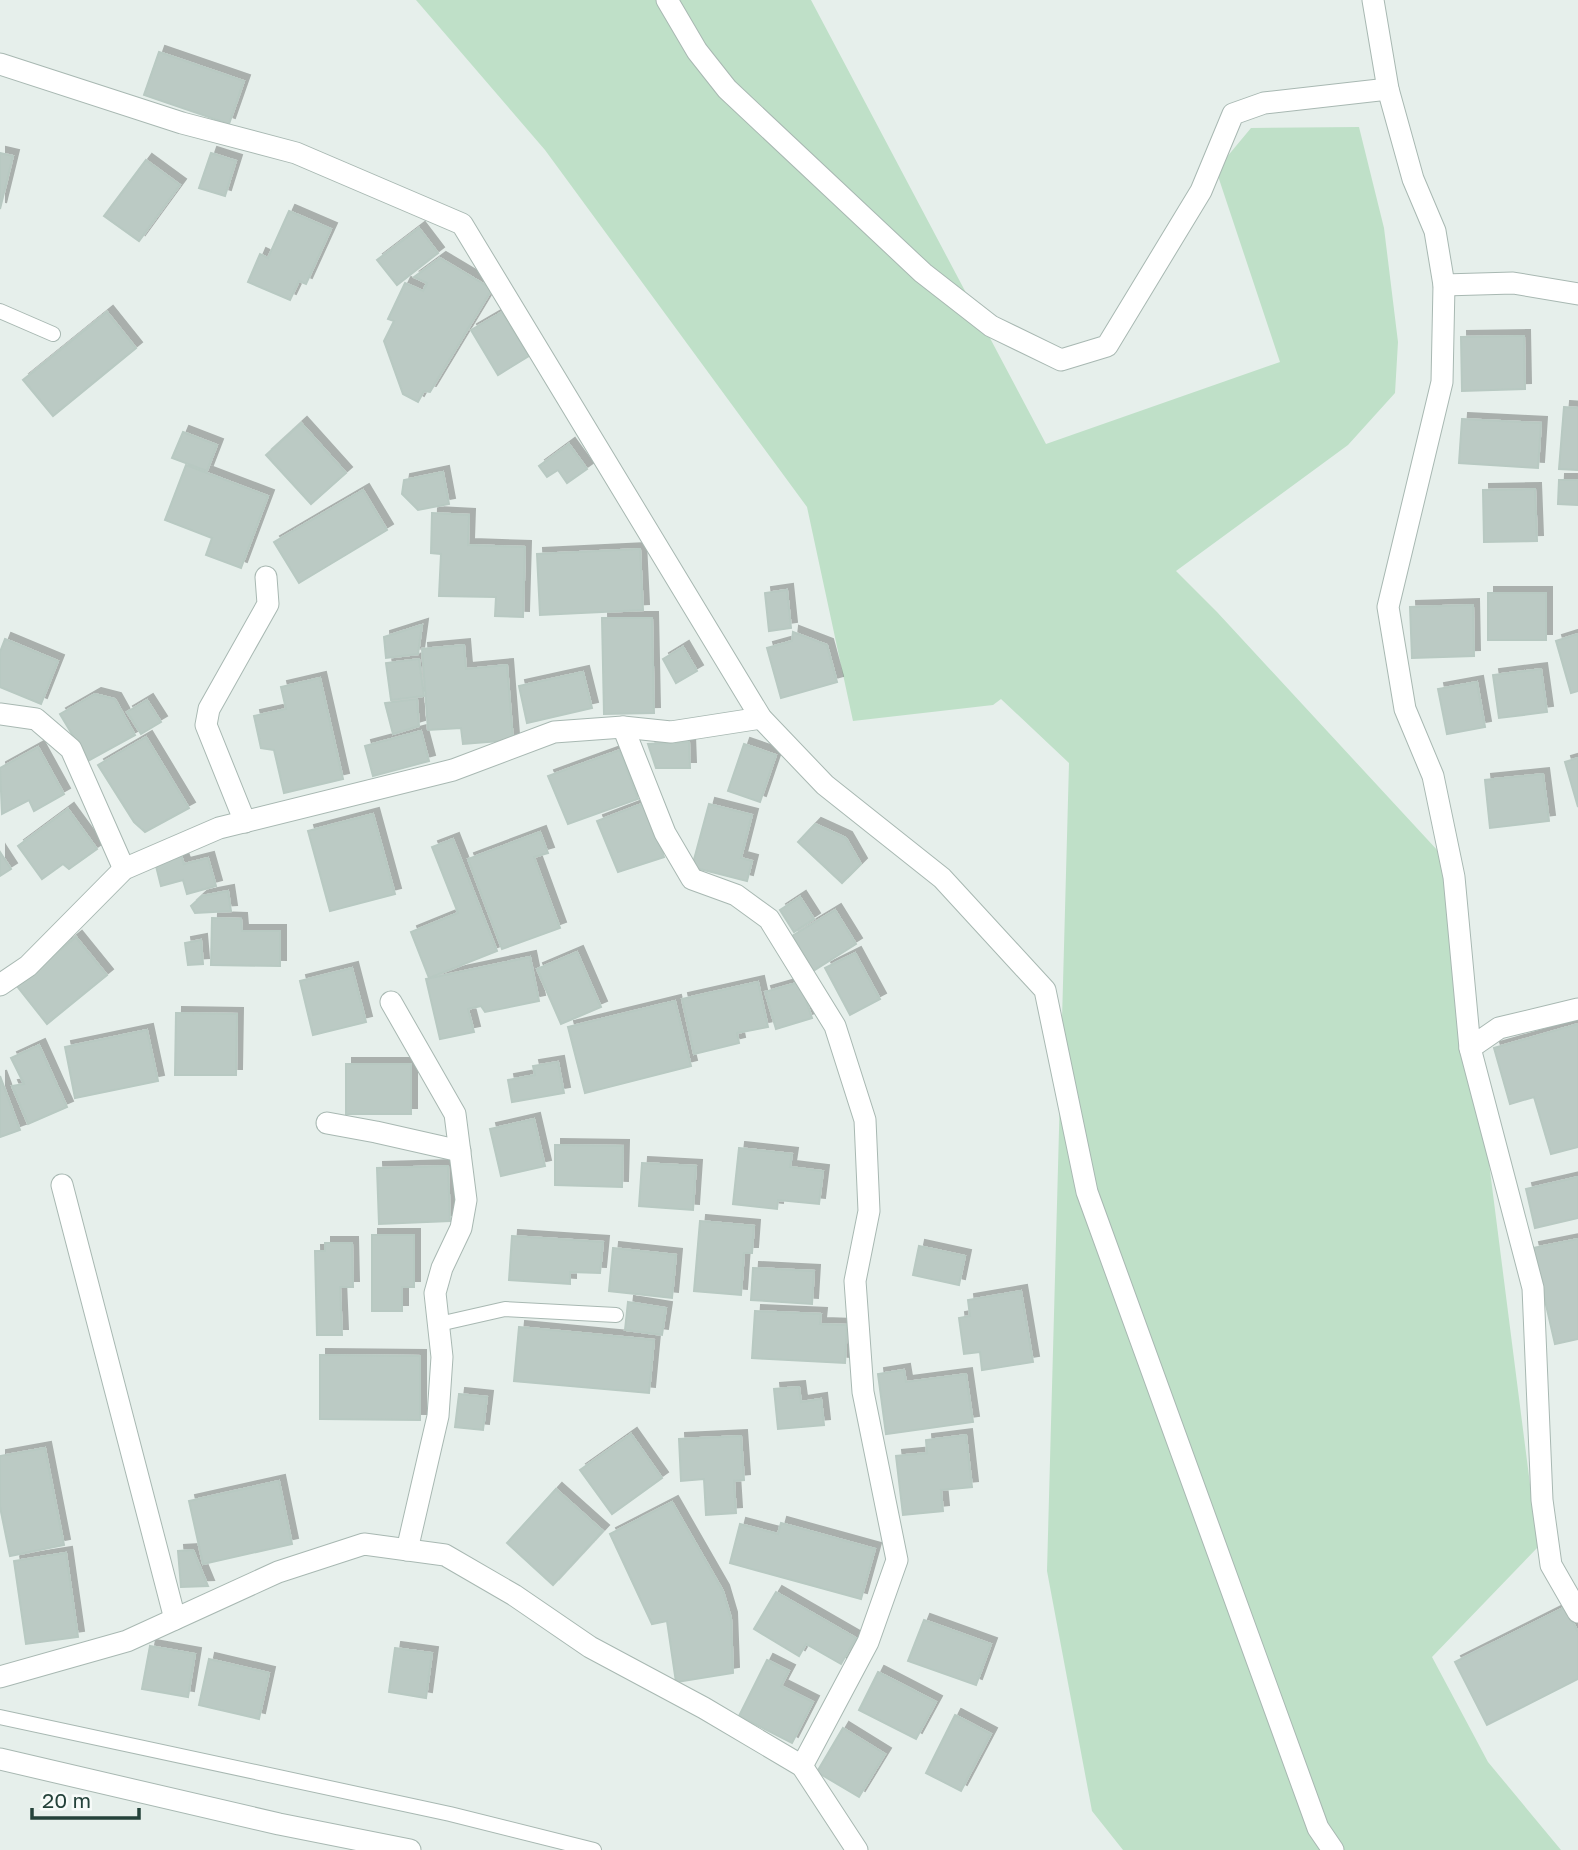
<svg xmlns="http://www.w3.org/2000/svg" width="1578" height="1850" font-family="'Golos Text',sans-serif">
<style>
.green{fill:#bfe0c8}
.building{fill:#bbcac4;stroke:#b8c9c2;stroke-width:2;filter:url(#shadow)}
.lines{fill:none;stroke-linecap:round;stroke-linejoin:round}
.lane-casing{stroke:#a8b8b2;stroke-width:16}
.street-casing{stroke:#a8b8b2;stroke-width:23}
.lane{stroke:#fff;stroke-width:14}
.street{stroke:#fff;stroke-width:21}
</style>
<defs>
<filter id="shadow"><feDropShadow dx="6" dy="-6" stdDeviation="0" flood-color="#0004"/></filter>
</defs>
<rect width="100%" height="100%" fill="#e6efeb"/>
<!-- green -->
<path class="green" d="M416,0H811L1046,444L1280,362L1216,170L1251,128L1359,127L1384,228L1398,342L1395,393L1348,445L1176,571L1217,612L1451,865L1538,1547L1432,1657L1488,1762L1561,1850H1123L1092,1811L1047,1571L1069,763L1001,699L993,705L853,721L807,507L545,150Z"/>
<!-- building -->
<g class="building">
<path d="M159,52L244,81L229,124L144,95Z"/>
<path d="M0,153L13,156L0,209Z"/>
<path d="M211,153L236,161L225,196L199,188Z"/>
<path d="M146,160L180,185L139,241L104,216Z"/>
<path d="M289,211L331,229L306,284L299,281L290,300L248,282L260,254L268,258Z"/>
<path d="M419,228L438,253L397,285L377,260Z"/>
<path d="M440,258L492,289L430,392L424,391L418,402L403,394L384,341L394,321L388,319L405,283L423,291L427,283L414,277Z"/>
<path d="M107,312L136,348L53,416L23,380Z"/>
<path d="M502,312L529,356L498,375L471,330Z"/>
<path d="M1524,336L1525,389L1462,391L1461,337Z"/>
<path d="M1564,407L1578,408V470L1559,469Z"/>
<path d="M1462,419L1541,423L1538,468L1459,463Z"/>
<path d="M301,423L346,473L311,504L266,455Z"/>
<path d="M183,432L217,445L207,471L172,458Z"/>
<path d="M569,444L587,469L567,483L558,470L547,477L539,466Z"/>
<path d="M186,465L268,496L241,568L206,555L212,538L165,520Z"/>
<path d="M443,472L449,504L418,510L402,494L404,480Z"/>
<path d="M1559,480H1578V505L1558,504Z"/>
<path d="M1535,489L1537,541L1484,542L1483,490Z"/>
<path d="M363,490L387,530L299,583L274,542Z"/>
<path d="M432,513L469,515L468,545L525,547L523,617L495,616L496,597L439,596L441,554L431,553Z"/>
<path d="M640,549L643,610L540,615L537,554Z"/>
<path d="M787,590L791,628L769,631L765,593Z"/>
<rect x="1488" y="593" width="58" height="47"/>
<path d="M1473,605L1474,656L1412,658L1410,607Z"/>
<path d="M602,618H652L654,713L604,714Z"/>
<path d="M422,625L418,654L386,658L384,637Z"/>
<path d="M793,632L827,645L837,682L781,698L767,648L792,641Z"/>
<path d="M1578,634V691L1571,693L1556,641Z"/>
<path d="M5,639L58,661L41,704L0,687V652Z"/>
<path d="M464,645L466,669L507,665L513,740L463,744L461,728L428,730L422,649Z"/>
<path d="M683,647L697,671L676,683L663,659Z"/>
<path d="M419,659L424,696L391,700L386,663Z"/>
<path d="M1541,669L1547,712L1499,718L1493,675Z"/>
<path d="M583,672L592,708L527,723L519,686Z"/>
<path d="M320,678L343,779L284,793L274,750L261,748L254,716L286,709L281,687Z"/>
<path d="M1477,682L1485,727L1447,734L1438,689Z"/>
<path d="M95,694L115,699L135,735L88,761L60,714Z"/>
<path d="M417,699L419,726L393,734L385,703Z"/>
<path d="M147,700L161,722L141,734L127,712Z"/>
<path d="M421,731L429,761L373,776L365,746Z"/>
<path d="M146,737L189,808L145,832L134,822L98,765Z"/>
<path d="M689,742L690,768H656L648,744Z"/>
<path d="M744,744L776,755L760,802L728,791Z"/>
<path d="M38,747L64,794L34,811L29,800L2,814L0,768Z"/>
<path d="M620,750L638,799L568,824L548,776Z"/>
<path d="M1578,758V807L1565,762Z"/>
<path d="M1543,774L1549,821L1490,828L1485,780Z"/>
<path d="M644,803L664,857L618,872L597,821Z"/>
<path d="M709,804L752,815L741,858L752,861L747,881L692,867Z"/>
<path d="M68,809L97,849L69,869L63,864L42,879L18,846Z"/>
<path d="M373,814L395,894L330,911L308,831Z"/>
<path d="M815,824L846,838L861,864L842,883L798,842Z"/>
<path d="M540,832L548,853L534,857L560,928L502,949L468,859Z"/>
<path d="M453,839L497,951L429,978L411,932L458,913L432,847Z"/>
<path d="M0,852L11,869L0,876Z"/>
<path d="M181,855L184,864L208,858L216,886L187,894L183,880L161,886L155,862Z"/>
<path d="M228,891L231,911L195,913L191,906L202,896Z"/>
<path d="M800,897L814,919L794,932L780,910Z"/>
<path d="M835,910L856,944L813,971L792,936Z"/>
<path d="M212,918L241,919L242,931H280V966L211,965Z"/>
<path d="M76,937L107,975L47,1024L16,985Z"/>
<path d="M201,940L203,964L188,965L185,943Z"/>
<path d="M577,952L601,1007L561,1024L537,969Z"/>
<path d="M855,953L880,999L850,1015L825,968Z"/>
<path d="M530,957L539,1001L485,1012L481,1006L468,1009L474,1032L440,1039L426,979Z"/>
<path d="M352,968L366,1022L313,1035L300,981Z"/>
<path d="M758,982L768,1027L737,1033L739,1043L694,1054L682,999Z"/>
<path d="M800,982L812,1018L776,1029L765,992Z"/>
<path d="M675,1001L691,1066L585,1093L568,1027Z"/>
<path d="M176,1013L237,1014L236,1075H175Z"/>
<path d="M1578,1024V1147L1551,1154L1534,1097L1510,1104L1494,1048Z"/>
<path d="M147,1030L158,1081L75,1098L65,1047Z"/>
<path d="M39,1045L67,1107L28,1124L12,1086L24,1084L11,1058Z"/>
<path d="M558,1062L564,1093L512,1102L508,1080L535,1075L533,1066Z"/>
<rect x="346" y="1064" width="65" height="50"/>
<path d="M0,1076L20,1130L0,1137Z"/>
<path d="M534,1119L545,1166L501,1176L490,1129Z"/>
<path d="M555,1145L623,1146L622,1187L555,1185Z"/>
<path d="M739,1148L792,1154L790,1167L823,1171L819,1204L778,1200L777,1209L733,1204Z"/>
<path d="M642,1163L696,1166L693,1210L639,1206Z"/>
<path d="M448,1166L450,1221L379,1224L377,1168Z"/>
<path d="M1578,1177V1218L1535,1228L1526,1189Z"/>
<path d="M700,1221L754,1226L752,1253H744L741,1295L694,1291Z"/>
<path d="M372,1235H414V1287H402V1311H372Z"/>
<path d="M512,1236L603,1242L600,1273L570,1272V1284L509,1280Z"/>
<path d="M1578,1239V1339L1555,1344L1533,1248Z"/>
<path d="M325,1243H352L353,1287H340L342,1335H317L315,1251H325Z"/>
<path d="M919,1246L965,1256L959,1285L913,1275Z"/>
<path d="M613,1248L676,1255L672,1298L609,1291Z"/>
<path d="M753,1268L814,1271L812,1304L751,1300Z"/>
<path d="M1021,1291L1033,1362L982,1370L980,1352L964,1354L959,1318L970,1316L968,1300Z"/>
<path d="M628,1302L666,1308L662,1335L625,1330Z"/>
<path d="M755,1311L821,1314L820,1324L847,1325L845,1363L752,1358Z"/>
<path d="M519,1327L654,1340L649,1393L514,1381Z"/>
<path d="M320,1355L420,1356V1420L320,1419Z"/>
<path d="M904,1370L906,1382L966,1374L973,1422L886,1434L878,1374Z"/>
<path d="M799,1387L801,1402L821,1399L824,1425L778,1429L774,1389Z"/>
<path d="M459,1394L487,1397L483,1430L455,1427Z"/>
<path d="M631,1434L662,1478L612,1514L580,1470Z"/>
<path d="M966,1435L972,1487L941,1490L943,1511L903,1515L896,1456L927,1453L926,1440Z"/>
<path d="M741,1436L744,1480L734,1481L736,1513L706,1515L704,1479L681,1481L679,1439Z"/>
<path d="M45,1448L64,1545L10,1556L0,1507V1456Z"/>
<path d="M279,1481L292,1544L203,1564L189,1501Z"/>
<path d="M556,1489L603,1531L553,1585L507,1543Z"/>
<path d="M672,1502L723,1591L731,1618L733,1673L676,1682L667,1621L652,1624L610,1534Z"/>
<path d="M781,1523L875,1549L861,1599L730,1563L740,1524L778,1534Z"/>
<path d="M193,1550L208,1586L181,1587L178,1551Z"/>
<path d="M66,1553L78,1637L26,1644L14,1561Z"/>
<path d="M776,1592L856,1638L841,1664L806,1644L799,1656L754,1629Z"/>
<path d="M1565,1607L1578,1632V1679L1487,1725L1455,1662Z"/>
<path d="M924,1620L991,1644L976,1685L908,1661Z"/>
<path d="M150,1646L195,1654L188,1697L142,1689Z"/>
<path d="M395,1648L432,1653L426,1698L389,1692Z"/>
<path d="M209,1659L269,1673L259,1719L199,1705Z"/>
<path d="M767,1660L789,1671L781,1686L813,1702L792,1743L739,1716Z"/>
<path d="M878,1672L936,1702L916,1739L859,1710Z"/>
<path d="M955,1715L991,1734L961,1791L926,1773Z"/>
<path d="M843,1728L885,1754L859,1797L817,1772Z"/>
</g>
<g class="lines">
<!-- lane casing -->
<g class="lane-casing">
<g id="lane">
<path d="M0,311L53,334"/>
<path d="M439,1324L505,1309L616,1315"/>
<path d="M0,1717L450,1814L594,1850"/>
</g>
</g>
<!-- street casing -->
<g class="street-casing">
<g id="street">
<path d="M667,0L697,51L727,89L923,273L991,326L1061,360L1107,346L1201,191L1233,114L1264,103L1388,89"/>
<path d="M1373,0L1388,89L1413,179L1435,231L1444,285L1442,382L1388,607L1405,709L1433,776L1454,877L1470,1048L1499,1028L1578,1009"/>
<path d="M0,64L182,123L296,153L462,224L761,718L825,785L942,878L1045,990L1087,1192L1318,1828L1333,1850"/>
<path d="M1444,285L1513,283L1578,294"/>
<path d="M0,714L36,719L71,749L124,869"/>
<path d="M623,727L665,833L692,879L736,895L769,919L835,1026L865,1120L869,1211L855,1281L863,1392L897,1560L868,1642L802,1766"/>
<path d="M245,822L206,725L209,709L268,604L266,577"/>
<path d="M0,985L28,966L124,869L219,828L453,770L554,732L623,727L671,732L761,718"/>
<path d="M391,1002L455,1114L466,1200L461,1228L442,1268L435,1293L442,1357L438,1416L407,1550"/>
<path d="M1470,1048L1533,1288L1542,1500L1551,1565L1578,1612"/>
<path d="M327,1123L376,1132L460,1151"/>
<path d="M62,1185L175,1619"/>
<path d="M0,1677L127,1641L278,1572L364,1544L445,1555L514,1595L590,1647L704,1708L802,1766L857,1850"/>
<path d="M0,1759L279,1824L410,1850"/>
</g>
</g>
<!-- lane -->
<use href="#lane" class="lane"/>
<!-- street -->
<use href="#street" class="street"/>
</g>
<!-- scale -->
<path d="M32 1808v10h107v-10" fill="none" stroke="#24423a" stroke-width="3.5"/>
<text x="42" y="1808" font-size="21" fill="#24423a" stroke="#f7fbf9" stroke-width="5" paint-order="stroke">20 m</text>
</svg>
